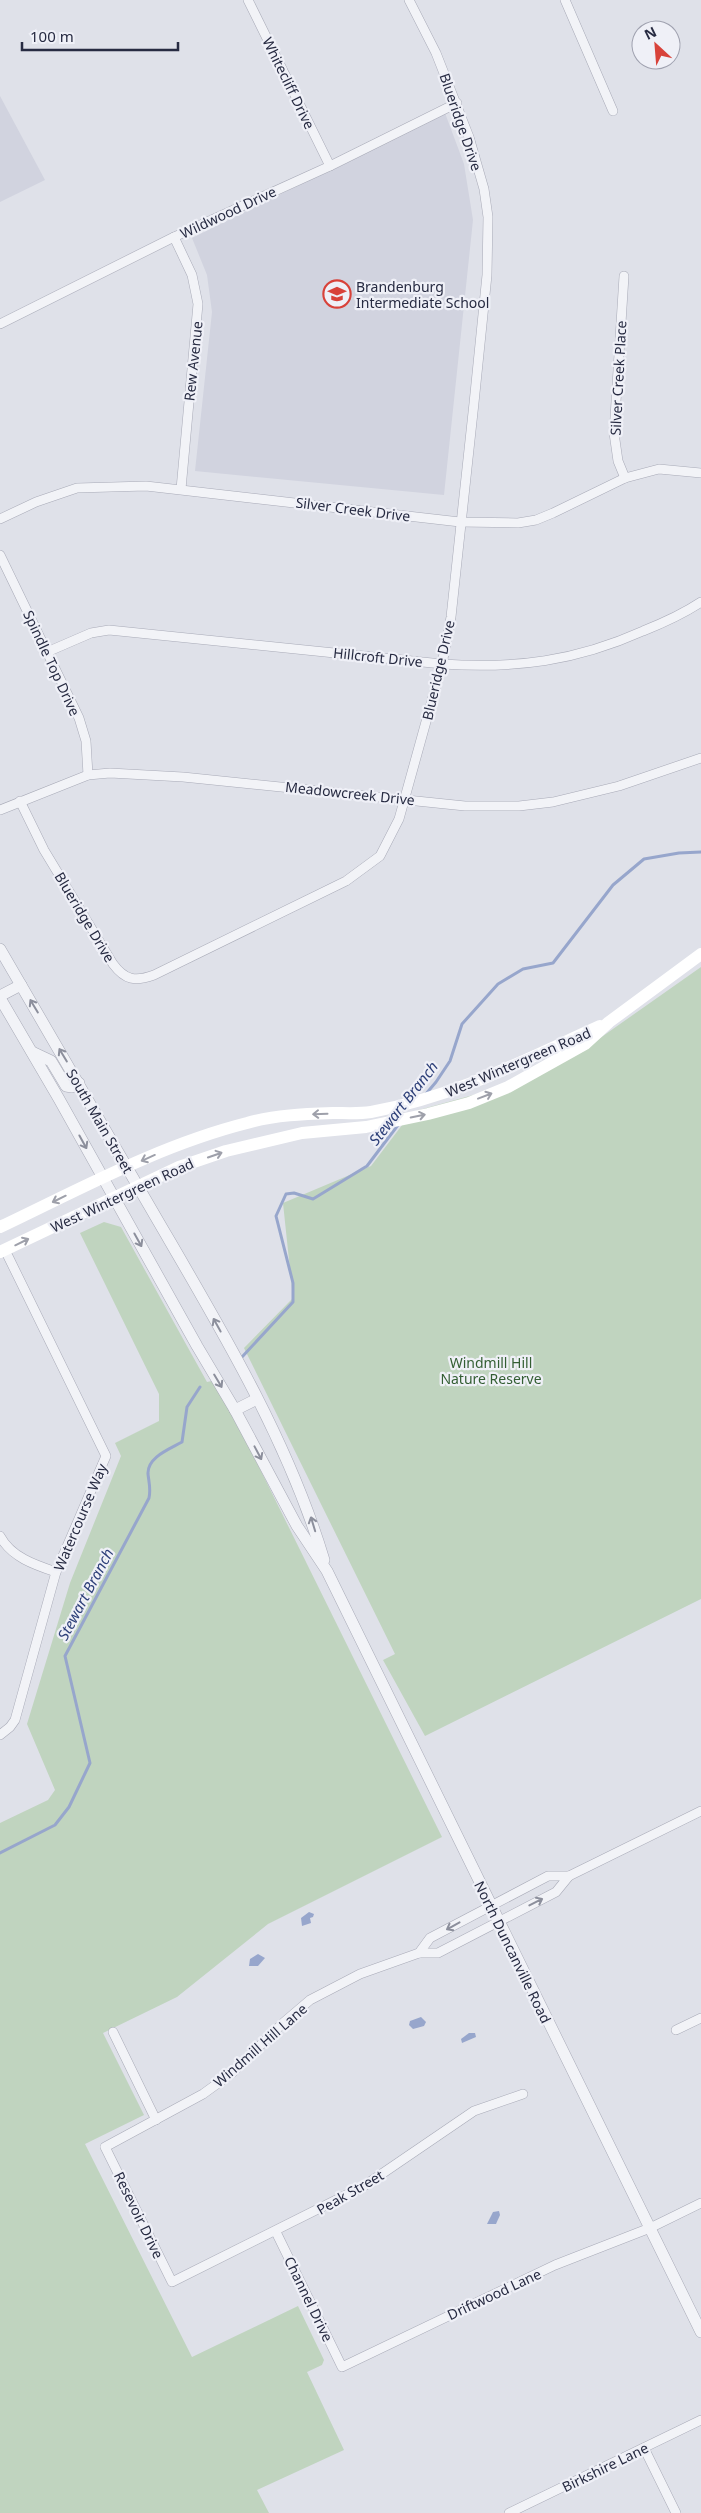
<svg xmlns="http://www.w3.org/2000/svg" width="701" height="2513" font-family="'Noto Sans',sans-serif">
<style>
.built{fill:#d1d3df}
.green{fill:#c0d4bf}
.water{fill:#97a6cc}
.lines{fill:none;stroke-linecap:round;stroke-linejoin:round}
.stream{stroke:#97a6cc;stroke-width:3}
.minor-casing{stroke:#a8aab7;stroke-width:10}
.tertiary-casing{stroke:#a8aab7;stroke-width:12}
.minor{stroke:#f2f3f7;stroke-width:9}
.tertiary{stroke:#f2f3f7;stroke-width:11}
.secondary{stroke:#fff;stroke-width:12}
.oneway{stroke:#8c8f9c}
.oneway2{stroke:#9ea0aa}
.labels{text-anchor:middle;dominant-baseline:central;stroke-width:4.5;stroke-linejoin:round;paint-order:stroke}
.street-label{font-size:14px;fill:#272b42;stroke:#eff0f7}
.poi-label{font-size:14px;fill:#272b42;stroke:#eff0f7;text-anchor:start}
.park-label{font-size:14px;fill:#335e33;stroke:#eff0f7}
.water-label{font-size:15px;font-style:italic;fill:#2e4079;stroke:#eff0f7}
</style>
<rect width="100%" height="100%" fill="#dfe1e9"/>
<!-- built -->
<g class="built">
<path d="M0,96L45,180L0,202Z"/>
<path d="M445,113L464,164L473,220L444,495L195,471L212,312L207,275L192,238Z"/>
</g>
<!-- green -->
<g class="green">
<path d="M701,967V1599L425,1736L383,1660L395,1654L244,1348L293,1298L283,1203L371,1166L412,1112L502,1087L576,1055Z"/>
<path d="M104,1222L121,1227L207,1382L216,1380L442,1837L268,1924L177,1997L103,2033L144,2115L85,2144L192,2357L298,2306L324,2360L322,2365L307,2372L344,2450L257,2490L269,2513H0V1823L48,1800L55,1790L27,1724L70,1583L121,1456L115,1443L159,1421V1394L80,1233Z"/>
</g>
<!-- water -->
<g class="water">
<path d="M309,1912L314,1914L313,1917L310,1918L311,1923L302,1926L301,1918Z"/>
<path d="M258,1954L265,1958L258,1966H249L250,1959Z"/>
<path d="M421,2017L426,2022L424,2026L413,2029L409,2025L410,2021Z"/>
<path d="M469,2033H475L476,2037L462,2043L461,2039Z"/>
<path d="M499,2211L500,2215L496,2224H487L493,2212Z"/>
</g>
<g class="lines">
<!-- stream -->
<g class="stream">
<path d="M425,1095L436,1082L450,1061L462,1024L498,984L523,969L553,963L613,885L644,859L679,853L701,852"/>
<path d="M242,1357L293,1302V1283L276,1216L286,1194L294,1193L313,1199L367,1166L398,1125"/>
<path d="M0,1853L55,1825L69,1807L90,1763L65,1656L149,1498C151,1489 149,1483 148,1474C147,1457 170,1449 182,1442L187,1407L200,1387"/>
</g>
<!-- minor casing -->
<g class="minor-casing">
<g id="minor">
<path d="M248,0L330,166"/>
<path d="M565,0L613,111"/>
<path d="M174,237L192,275L198,304L181,489"/>
<path d="M624,276L614,433L618,461L625,478"/>
<path d="M0,324L174,237L330,166L457,103"/>
<path d="M0,519L36,502L77,488L146,486L460,522L518,523L536,520L553,513L625,478L659,469L701,473"/>
<path d="M0,555L79,718L86,741L88,775"/>
<path d="M47,652L91,633L109,630L442,664C516,669 576,661 643,631C663,623 683,614 701,602"/>
<path d="M20,801L44,850L113,964C125,980 135,982 154,975L346,881L380,856L399,819L442,664L451,617L474,403L487,275L488,217L484,189L469,137L436,53L409,0"/>
<path d="M0,810L88,775L110,773L183,777L465,806H519L553,802L619,786L701,758"/>
<path d="M0,1536C11,1557 35,1565 56,1572"/>
<path d="M0,1735L10,1727L15,1720L56,1572L106,1456L5,1250"/>
<path d="M419,1953L430,1938L548,1876H569"/>
<path d="M676,2030L701,2018"/>
<path d="M113,2032L156,2120"/>
<path d="M523,2094L474,2111L364,2186L172,2282L105,2147L203,2094L232,2073L283,2023L310,2000L360,1974L419,1953H438L556,1892L569,1876L701,1811"/>
<path d="M276,2232L342,2367L555,2265L650,2228L701,2203"/>
<path d="M644,2448L676,2513"/>
<path d="M509,2513L701,2420"/>
</g>
</g>
<!-- tertiary casing -->
<g class="tertiary-casing">
<g id="tertiary">
<path d="M0,949C52,1037 102,1126 154,1214C218,1324 287,1437 324,1560"/>
<path d="M0,996L21,985"/>
<path d="M0,998L59,1099L197,1346L235,1410L297,1526L327,1571L701,2332"/>
<path d="M32,1052L51,1061L66,1086L72,1087L79,1083"/>
<path d="M235,1410L257,1399"/>
</g>
</g>
<!-- minor -->
<use href="#minor" class="minor"/>
<!-- tertiary -->
<use href="#tertiary" class="tertiary"/>
<!-- secondary -->
<g class="secondary">
<path d="M0,1227C80,1189 160,1145 247,1123C275,1115 304,1114 333,1113C345,1113 359,1114 371,1112C457,1096 522,1061 600,1026"/>
<path d="M0,1252L179,1167L226,1151L302,1133L366,1127L428,1114L469,1103L508,1087L585,1044L609,1022L701,954"/>
</g>
</g>
<!-- one-way arrows -->
<defs><path id="oneway-shaft" d="M-6 0H5M1.5-3L5.5 0L1.5 3" fill="none" stroke-width="1.6" stroke-linecap="round" stroke-linejoin="round" transform="scale(1.25)"/></defs>
<g class="oneway">
<use href="#oneway-shaft" transform="translate(34 1006) rotate(-121)"/>
<use href="#oneway-shaft" transform="translate(63 1055) rotate(-121)"/>
<use href="#oneway-shaft" transform="translate(83 1142) rotate(61)"/>
<use href="#oneway-shaft" transform="translate(138 1240) rotate(61)"/>
<use href="#oneway-shaft" transform="translate(217 1325) rotate(-119)"/>
<use href="#oneway-shaft" transform="translate(218 1381) rotate(59)"/>
<use href="#oneway-shaft" transform="translate(258 1453) rotate(62)"/>
<use href="#oneway-shaft" transform="translate(313 1524) rotate(-107)"/>
<use href="#oneway-shaft" transform="translate(536 1902) rotate(-27)"/>
<use href="#oneway-shaft" transform="translate(453 1926) rotate(151)"/>
</g>
<g class="oneway2">
<use href="#oneway-shaft" transform="translate(485 1096) rotate(-21)"/>
<use href="#oneway-shaft" transform="translate(320 1114) rotate(178)"/>
<use href="#oneway-shaft" transform="translate(418 1116) rotate(-12)"/>
<use href="#oneway-shaft" transform="translate(215 1155) rotate(-19)"/>
<use href="#oneway-shaft" transform="translate(148 1158) rotate(156)"/>
<use href="#oneway-shaft" transform="translate(59 1199) rotate(154)"/>
<use href="#oneway-shaft" transform="translate(22 1242) rotate(-26)"/>
</g>
<!-- icons -->
<defs>
<g id="school-ring" transform="scale(1.4375)"><circle r="9.5" fill="#eff0f7" stroke="#d8423a" stroke-width="1.5"/><path d="M0-5L7-2L0 1L-7-2ZM-4 1L0 2.5L4 1V4Q0 6-4 4Z" fill="#d8423a"/></g>
</defs>
<g fill-rule="evenodd">
<use href="#school-ring" x="337" y="294"/>
</g>
<g class="labels">
<!-- street labels -->
<g class="street-label">
<text transform="translate(289 83) rotate(64)">Whitecliff Drive</text>
<text transform="translate(461 122) rotate(71)">Blueridge Drive</text>
<text transform="translate(228 212) rotate(-25)">Wildwood Drive</text>
<text transform="translate(193 361) rotate(-84)">Rew Avenue</text>
<text transform="translate(618 378) rotate(-87)">Silver Creek Place</text>
<text transform="translate(353 509) rotate(7)">Silver Creek Drive</text>
<text transform="translate(378 657) rotate(6)">Hillcroft Drive</text>
<text transform="translate(52 663) rotate(65)">Spindle Top Drive</text>
<text transform="translate(438 670) rotate(-77)">Blueridge Drive</text>
<text transform="translate(350 793) rotate(6)">Meadowcreek Drive</text>
<text transform="translate(85 917) rotate(59)">Blueridge Drive</text>
<text transform="translate(518 1062) rotate(-23)">West Wintergreen Road</text>
<text transform="translate(100 1121) rotate(60)">South Main Street</text>
<text transform="translate(122 1195) rotate(-25)">West Wintergreen Road</text>
<text transform="translate(80 1517) rotate(-67)">Watercourse Way</text>
<text transform="translate(513 1952) rotate(64)">North Duncanville Road</text>
<text transform="translate(260 2045) rotate(-41)">Windmill Hill Lane</text>
<text transform="translate(350 2192) rotate(-30)">Peak Street</text>
<text transform="translate(139 2215) rotate(64)">Resevoir Drive</text>
<text transform="translate(494 2294) rotate(-25)">Driftwood Lane</text>
<text transform="translate(309 2299) rotate(64)">Channel Drive</text>
<text transform="translate(605 2467) rotate(-26)">Birkshire Lane</text>
</g>
<!-- poi labels -->
<g class="poi-label">
<text x="356" y="286">Brandenburg<tspan x="356" dy="16">Intermediate School</tspan></text>
</g>
<!-- park labels -->
<g class="park-label">
<text x="491" y="1362">Windmill Hill<tspan x="491" dy="16">Nature Reserve</tspan></text>
</g>
<!-- water labels -->
<g class="water-label">
<text transform="translate(403 1103) rotate(-52)">Stewart Branch</text>
<text transform="translate(85 1594) rotate(-62)">Stewart Branch</text>
</g>
</g>
<!-- north arrow -->
<g transform="translate(656 45) rotate(334)"><circle r="24" fill="#eff0f7" stroke="#9fa1af"/>
<path d="M0-4L9 19L0 12L-9 19Z" fill="#d8423a"/>
<text y="-8" font-size="14" font-weight="bold" text-anchor="middle" fill="#272b42">N</text>
</g>
<!-- scale -->
<path d="M22 42v8h156v-8" fill="none" stroke="#272b42" stroke-width="2.5"/>
<text x="30" y="42" font-size="15" fill="#272b42" stroke="#eff0f7" stroke-width="4" paint-order="stroke">100 m</text>
</svg>
